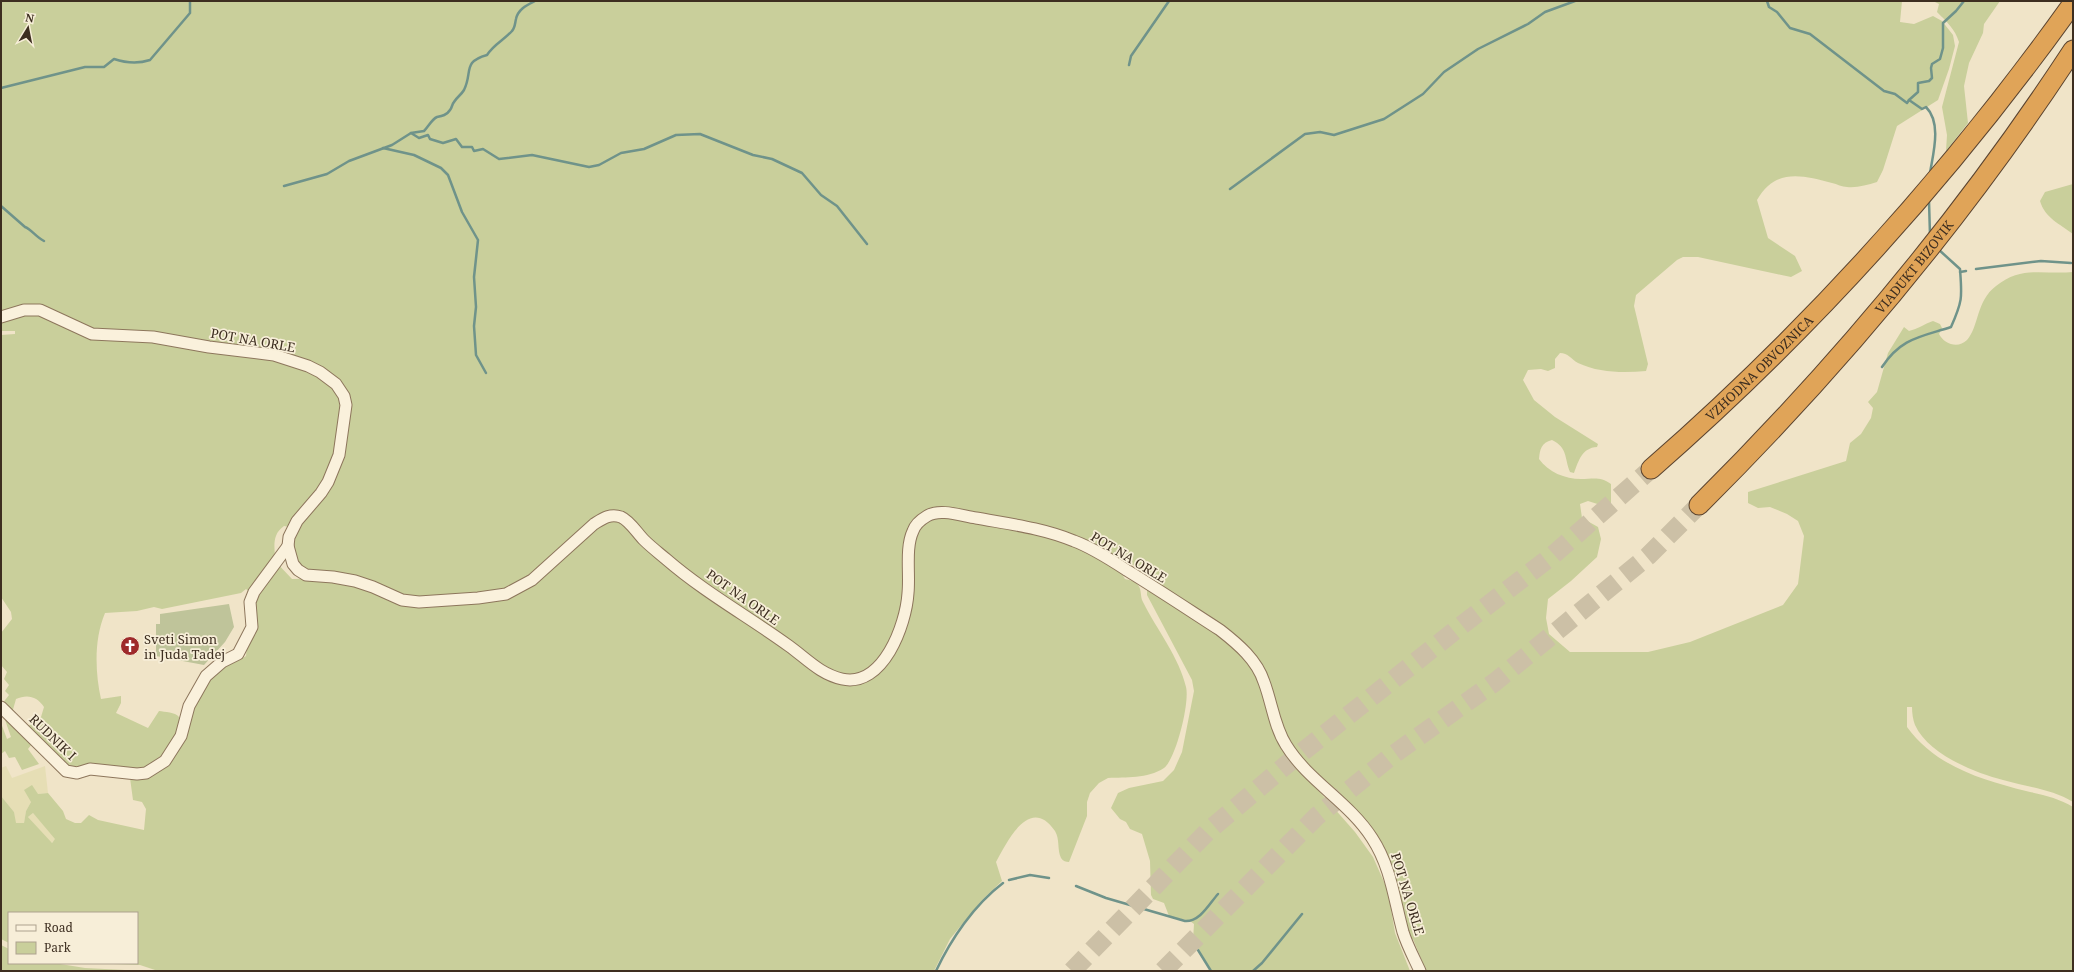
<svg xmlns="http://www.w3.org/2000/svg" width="2074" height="972" font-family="'Noto Serif',serif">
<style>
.farmland{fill:#e6deb5}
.green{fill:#c9cf9b;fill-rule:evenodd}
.cemetery{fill:#bfc49a}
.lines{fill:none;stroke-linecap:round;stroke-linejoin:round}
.stream{stroke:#6f938a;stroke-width:2.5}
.highway-tunnel{stroke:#ccc0a6;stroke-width:19;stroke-dasharray:19 10;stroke-linecap:butt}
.street-casing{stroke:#8d765c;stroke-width:13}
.highway-casing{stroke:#5b4430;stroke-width:21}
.street{stroke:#faf1dc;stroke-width:11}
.highway{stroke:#e0a458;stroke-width:19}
.labels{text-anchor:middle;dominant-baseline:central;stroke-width:3.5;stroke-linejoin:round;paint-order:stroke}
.street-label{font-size:13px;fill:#3d2e20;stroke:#f7eed8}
.poi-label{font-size:13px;fill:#3d2e20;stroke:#f7eed8;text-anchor:start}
</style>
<rect width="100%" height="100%" fill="#f0e4c8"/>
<!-- farmland -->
<g class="farmland">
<path d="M6,766L12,778L45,766L48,793L38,794L31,802L26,811L24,823H15L14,812L1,796V768Z"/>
<path d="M33,813L56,839L51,843L28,817Z"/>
</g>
<!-- green -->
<g class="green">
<path d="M1,1H1902L1900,22L1914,24L1933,16L1942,21L1953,35L1955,46L1949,69L1938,100L1897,126L1883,170L1877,182C1867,185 1857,188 1847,187C1842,187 1837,184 1832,183C1802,175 1775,168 1757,200L1768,238L1795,256L1802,271L1791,277L1698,257H1683L1677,260L1636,295L1634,306L1648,364L1646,371C1624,373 1599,373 1578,363C1571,359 1568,353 1560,353L1555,359V368L1548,371L1541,369L1528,370L1523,380L1534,400L1555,417L1598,444L1597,447C1582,448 1579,460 1574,473L1570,472C1564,457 1568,448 1552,440C1541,443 1540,449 1539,459C1548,472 1565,479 1581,479C1593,479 1600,476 1611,484V505L1607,507L1588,501L1580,504L1582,518L1598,527L1601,539L1597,557L1571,581L1548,599L1546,618L1549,634L1570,652H1648L1690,642L1783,605L1798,584L1804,536L1798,521L1787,514L1770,507L1758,508L1748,503V492L1846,461L1850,443L1861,434L1871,418L1873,408L1868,402L1877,392L1888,353L1904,327L1909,331C1918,329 1924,324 1933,321L1940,324L1942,328L1939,334C1944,344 1958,349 1967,340C1979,327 1976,301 1996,286C2022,265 2044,275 2073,272V802C2052,789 2027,787 2003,780C1975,773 1928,754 1915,725C1913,720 1912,713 1912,707H1907V727C1935,766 1982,780 2026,791C2043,795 2059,798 2073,807V971H1426L1413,939L1410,938L1380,855L1309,770L1270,719L1281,748L1355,832L1373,857L1388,891L1395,933L1410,971H1212L1193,940L1194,924L1190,921L1169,916L1164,903L1153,899L1151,895L1150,861L1142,834L1130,829L1126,822L1120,819L1111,808L1118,793L1129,788L1163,781L1174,770L1182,752L1194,691L1192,680L1147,595V590L1169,603L1155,585L1153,577L1130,563L1092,544L1040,524L958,511L916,519L905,599L896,629L886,650L871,670L863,674L846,676L820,665L731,599L677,563L647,537L628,516L619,511H609L592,519L524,581L503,592L428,598L398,595L303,570L296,566L292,546L294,533L329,489L345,388C332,367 304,358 281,352L93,331L47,309L1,313Z"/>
<path d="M1920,1H2000L1984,24L1983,33L1969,63L1964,86L1968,123L1946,151L1947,135L1942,107L1959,42C1955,29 1947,22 1937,12L1939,4L1935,2Z"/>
<path d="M2073,184V234C2060,224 2045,218 2040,201L2045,192Z"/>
<path d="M36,313C59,317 75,338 99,340C117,341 135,339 154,340C167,341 179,347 192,349C234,357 276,355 315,376C324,380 334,386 338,394C347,410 337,455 331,471C322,493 303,509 289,527L284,526C271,535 275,548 275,561L292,579C309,579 328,578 345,581C375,588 392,607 427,608L505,598L518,592L529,586L598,525L611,520H618L643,545L671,569L726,606L816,672L835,681L855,685L869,681L891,656L911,607L914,543L922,523L929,518L937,517L1004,525L1036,532L1082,549L1103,560L1118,568L1125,579C1129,580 1135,581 1138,585C1142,590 1140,597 1143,602C1157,630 1179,657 1186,687C1190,702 1176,759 1164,768C1147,779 1126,777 1108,778L1099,783L1090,793L1087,802V816L1069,862C1066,862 1063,861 1061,858C1057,850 1060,839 1055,831C1030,795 1008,840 996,862L1002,881L982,900L950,939L934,971H158L140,965L87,963H137V913H9V943L1,939V796L14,812L16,823H24L26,811L31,802L24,790L32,785L38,794L48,793L63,811L66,819L75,823H81L89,815L98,820L144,830L146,809L142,802L133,800L130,778C191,779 179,712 208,679C213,673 224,662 231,660C237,658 241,660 246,656L251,604L258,599L246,589L241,593L162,609L154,607L137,611L105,613C94,639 95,672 101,699L121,696V703L116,713L148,728L159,711C165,712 175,712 179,717C191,730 162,763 150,769C130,778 106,763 86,767C79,768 75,771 68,768C56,764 34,738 27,727L41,717L44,707C37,696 27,694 16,699L12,713L2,704L9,695L5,691L9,685L4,679L7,672L1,665V633L12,619L11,612L1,597V335L15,334V331H1V320L23,314ZM33,813L55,839L52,843L28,817Z"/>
<path d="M4,717L32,744L28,749L39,764L22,770L15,757L9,758L5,751L1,754V723L7,739L11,737Z"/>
<path d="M1,945L9,949V963H54L85,968L145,971H1Z"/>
</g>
<!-- cemetery -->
<path class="cemetery" d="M229,604L234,627L225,642L204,665L156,656V624H160V614Z"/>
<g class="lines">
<!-- stream -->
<g class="stream">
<path d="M1767,1L1769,7L1777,12L1790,28L1810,34L1884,91L1895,94L1907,103L1909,100"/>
<path d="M1129,65L1131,56L1169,1"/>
<path d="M1,88L85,67H104L114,59C126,63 138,64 150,60L190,13V1"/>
<path d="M411,133L419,138L428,135L430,139L443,143L456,139L462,147H472L474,151L483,149L499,159L532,155L589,167L599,165L621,153L644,149L676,135L700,134L753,155L772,159L802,173L821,195L837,206L867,244"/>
<path d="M383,148L414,155L441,168L448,175L462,212L478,240L474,277L476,307L474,326L476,355L486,373"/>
<path d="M1930,173C1933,154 1942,123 1926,107L1922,109L1909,100L1918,92V83L1929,81L1932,78L1931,68L1932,64L1940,59L1943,48V23L1956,11L1964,1"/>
<path d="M284,186L327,174L349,161L392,145L411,133L424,131C428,127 432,119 437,117C442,116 447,115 450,110C452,108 452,104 454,102C457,97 461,95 464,90C473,72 462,62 487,55C494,44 504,40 512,31C515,28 515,23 516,19C518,9 527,5 535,1"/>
<path d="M1230,189L1305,134L1320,132L1334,135L1384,119L1423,94L1444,72L1478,49L1528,24L1545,12L1575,1"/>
<path d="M1929,201L1930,235"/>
<path d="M1,206L25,227C31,229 36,237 44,241"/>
<path d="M1976,269L2041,261L2071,263"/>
<path d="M1960,272L1966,271"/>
<path d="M1882,367C1901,338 1920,337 1951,327C1963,300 1962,297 1960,269L1938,249"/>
<path d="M1009,880L1030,875L1049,878"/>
<path d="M1076,886L1106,898L1185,921C1200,922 1209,904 1218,894"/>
<path d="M1198,950L1211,971"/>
<path d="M936,971C951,939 974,905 1003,883"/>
<path d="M1253,971L1262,963L1302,914"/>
</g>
<!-- highway-tunnel -->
<g class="highway-tunnel">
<path d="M1072,971L1207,832L1286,765L1462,625L1553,555L1651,469"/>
<path d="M1163,971L1317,816L1390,757L1495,682L1648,556L1699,505"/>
</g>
<!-- street casing -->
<g class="street-casing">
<g id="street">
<path d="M1,317L24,310H40L92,334L153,337L209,347L274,355L308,366L320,372L336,384L344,396L346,405L339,455L328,482L321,493L297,521L289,537L288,546L293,564L298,570L306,575L333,577L355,581L373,587L402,600L419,602L478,598L506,594L532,580L594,524C602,519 610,513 621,517C630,521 637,533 644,540C651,547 659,553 666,559C704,592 749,617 789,646C807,659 820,674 842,679C883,688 906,625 908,593C910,574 905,548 913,531C915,525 922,519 927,516C940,508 962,516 976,518C1009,524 1043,528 1074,541C1093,548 1111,560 1128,571C1159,590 1189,610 1220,630C1238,644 1257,660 1264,682C1272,703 1274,726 1286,745C1308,781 1349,802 1372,838C1391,867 1394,899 1403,932C1407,945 1414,958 1420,971"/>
<path d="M1,707L66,771L77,773L90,769L137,774L146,773L165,761L181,736L189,706L206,676L222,662L238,654L252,627L250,602L254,592L288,546"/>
</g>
</g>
<!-- highway casing -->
<g class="highway-casing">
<g id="highway">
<path id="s1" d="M1651,469C1810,330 1951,174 2073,3"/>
<path id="s2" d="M1699,505C1839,366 1965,215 2073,50"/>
</g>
</g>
<!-- street -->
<use href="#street" class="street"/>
<!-- highway -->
<use href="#highway" class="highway"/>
</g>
<!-- icons -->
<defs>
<g id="church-disc" transform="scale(1)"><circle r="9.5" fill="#9e2a2b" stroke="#f7eed8"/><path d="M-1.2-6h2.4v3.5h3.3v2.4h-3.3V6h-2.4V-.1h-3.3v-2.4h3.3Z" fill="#fff"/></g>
</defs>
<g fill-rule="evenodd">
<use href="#church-disc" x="130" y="646"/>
</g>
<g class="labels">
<!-- street labels -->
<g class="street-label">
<text stroke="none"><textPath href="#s2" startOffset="321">VIADUKT BIZOVIK</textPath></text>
<text transform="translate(253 340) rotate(10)">POT NA ORLE</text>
<text stroke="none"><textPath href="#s1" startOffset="148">VZHODNA OBVOZNICA</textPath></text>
<text transform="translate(1129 557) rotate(31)">POT NA ORLE</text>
<text transform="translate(743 597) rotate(35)">POT NA ORLE</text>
<text transform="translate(53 737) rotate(44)">RUDNIK I</text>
<text transform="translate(1408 894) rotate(73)">POT NA ORLE</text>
</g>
<!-- poi labels -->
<g class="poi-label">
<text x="144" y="639">Sveti Simon<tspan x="144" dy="15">in Juda Tadej</tspan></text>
</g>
</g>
<!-- border -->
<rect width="2074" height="972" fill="none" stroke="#3d2e20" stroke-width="4"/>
<!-- legend -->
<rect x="8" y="912" width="130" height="52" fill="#f7eed8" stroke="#ada18e"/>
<rect x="16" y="925" width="20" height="6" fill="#faf1dc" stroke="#ada18e"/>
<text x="44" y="932" font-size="12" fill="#3d2e20">Road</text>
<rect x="16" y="942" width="20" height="12" fill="#c9cf9b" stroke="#ada18e"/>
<text x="44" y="952" font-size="12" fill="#3d2e20">Park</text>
<!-- north arrow -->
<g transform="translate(28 28) rotate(10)" stroke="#f7eed8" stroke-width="3" paint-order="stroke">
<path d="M0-3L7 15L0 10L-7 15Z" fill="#3d2e20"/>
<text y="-6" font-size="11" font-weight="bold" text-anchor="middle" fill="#3d2e20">N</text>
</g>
</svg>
